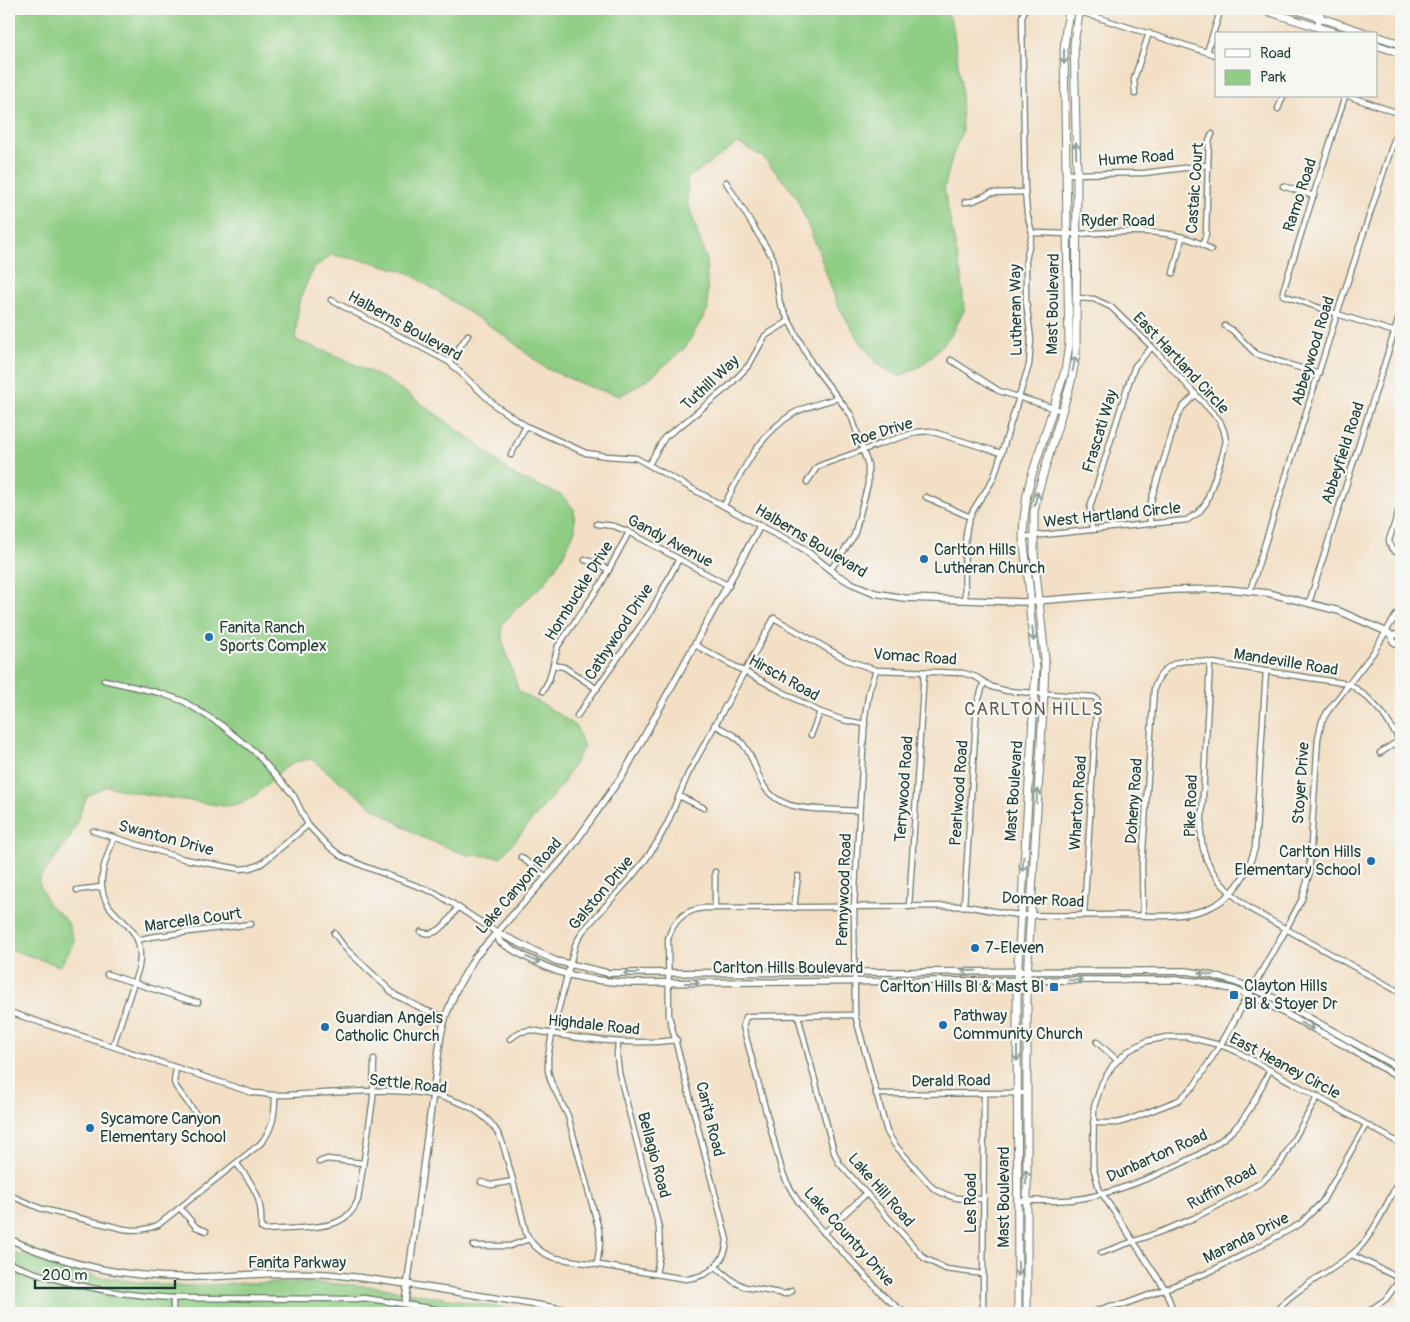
<svg xmlns="http://www.w3.org/2000/svg" width="1410" height="1322" font-family="Pangolin,sans-serif">
<style>
.green{fill:#8ecd83;stroke:#56855c}
.water{fill:#67a7da;stroke:#437287}
.lines{fill:none;stroke-linecap:round;stroke-linejoin:round}
.street-casing{stroke:#697667;stroke-width:7}
.secondary-casing{stroke:#697667;stroke-width:8}
.primary-casing{stroke:#697667;stroke-width:9}
.street{stroke:#fff;stroke-width:4.5}
.secondary{stroke:#fff;stroke-width:5.5}
.primary{stroke:#fff;stroke-width:7}
.oneway{stroke:#8f9e9a}
.poi-dot{fill:#1f6fb2;stroke:#f6f6f2;stroke-width:2}
.labels{text-anchor:middle;dominant-baseline:central;stroke-width:4.5;stroke-linejoin:round;paint-order:stroke}
.street-label{font-size:16px;fill:#1f3d34;stroke:#f6f6f2}
.poi-label{font-size:16px;fill:#1f3d34;stroke:#f6f6f2;text-anchor:start}
.neighbourhood-label{font-size:18px;letter-spacing:1px;fill:#5e5b4f;stroke:#f6f6f2}
</style>
<rect width="100%" height="100%" fill="#f6f6f2"/>
<filter id="ink" filterUnits="userSpaceOnUse"><feTurbulence type="fractalNoise" baseFrequency=".02" numOctaves="2"/><feDisplacementMap in="SourceGraphic" scale="10" xChannelSelector="R" yChannelSelector="G"/><feConvolveMatrix kernelMatrix="1 2 1 2 8 2 1 2 1" color-interpolation-filters="sRGB"/></filter>
<filter id="wash" filterUnits="userSpaceOnUse"><feTurbulence type="fractalNoise" baseFrequency=".0096" numOctaves="4" result="noise"/><feDisplacementMap in="SourceGraphic" scale="20" xChannelSelector="R" yChannelSelector="G"/><feGaussianBlur stdDeviation="1.12" result="paint"/><feColorMatrix in="noise" values="0 0 0 0 0 0 0 0 0 0 0 0 0 0 0 0 0 1.4 0 .05"/><feComposite in="paint" operator="in"/></filter>
<g filter="url(#wash)">
<rect width="100%" height="100%" fill="#f3dfc5"/>
<!-- green -->
<g class="green">
<path d="M9,9H947L953,27L961,85L962,132L953,154L944,189L962,280L964,311L950,337L925,363L900,377L878,365L857,337L837,304L819,252L796,196L763,157L738,143L687,179V201L706,258L708,309L685,348L647,380L620,396L587,386L545,368L505,336L409,273L369,261L331,255L313,269L299,301L295,340L340,357L391,382L479,445L513,475L561,495L574,509L575,530L562,558L544,584L519,606L502,624V639L519,692L546,706L576,726L584,747L561,786L501,857L467,855L421,837L372,807L311,759C305,760 297,761 292,764C266,779 257,806 223,806L132,792L106,786L87,796L71,836L38,881L48,903L67,921L75,942L60,966L9,949Z"/>
<path d="M9,1251L16,1254L95,1276L142,1283L180,1286L244,1283H322L371,1286L534,1313H9Z"/>
</g>
<!-- water -->
<path class="water" d="M248,1308L302,1310L319,1313H219Z"/>
</g>
<g filter="url(#ink)">
<g class="lines">
<!-- street casing -->
<g class="street-casing">
<g id="street">
<path d="M1071,9L1216,55"/>
<path d="M1207,52L1221,9"/>
<path d="M1135,94L1134,79L1149,33"/>
<path d="M1345,96L1283,291V295L1337,314L1395,332"/>
<path d="M1348,96L1401,114"/>
<path d="M1278,109L1283,96"/>
<path d="M1066,174L1144,173L1208,165"/>
<path d="M726,182L773,258L780,304L812,364L851,415L868,465V484L854,536L831,569"/>
<path d="M1283,186L1314,196"/>
<path d="M965,202L973,201L991,193L1025,192"/>
<path d="M1032,233C1046,233 1060,234 1074,234C1115,233 1176,224 1211,250"/>
<path d="M1203,244L1206,234L1208,165L1209,141L1212,134"/>
<path d="M1173,273L1182,238"/>
<path d="M331,300L449,362L497,407L526,426L586,453L607,456L636,458L760,526"/>
<path d="M1225,326L1232,330L1256,354L1319,374"/>
<path d="M951,360L999,391L1063,411"/>
<path d="M449,362L468,335"/>
<path d="M511,455L526,426"/>
<path d="M649,464L665,437L684,423L729,386L749,365L765,336L789,321"/>
<path d="M807,482L817,467L824,464L883,443L917,432L930,431L1001,453"/>
<path d="M926,497L970,517"/>
<path d="M1401,504L1389,540C1390,549 1393,551 1401,554"/>
<path d="M724,505C744,469 757,436 794,413C807,406 824,402 838,398"/>
<path d="M597,524L614,526L629,532L729,586"/>
<path d="M1150,524V505L1153,494L1177,418L1182,408L1196,394"/>
<path d="M1092,530L1090,507L1127,388L1135,366L1152,347"/>
<path d="M1023,537L1187,520L1198,513L1206,503L1222,457L1226,441L1224,431L1220,421L1152,347L1111,307L1094,299L1075,298"/>
<path d="M585,560L596,563L609,570"/>
<path d="M1250,591L1337,314L1401,119"/>
<path d="M965,600C965,577 962,538 970,517C976,502 987,492 994,477L1029,365L1031,339L1026,301V260L1032,233L1027,213L1025,192L1022,17L1025,9"/>
<path d="M1309,603L1401,311"/>
<path d="M695,645L820,712L843,720L865,724"/>
<path d="M1210,663L1201,836C1204,871 1225,890 1252,910L1401,993"/>
<path d="M553,665L564,667L597,689"/>
<path d="M876,670L869,691L865,716L854,907L855,1015L887,1132L895,1145L933,1188C953,1200 962,1199 984,1199"/>
<path d="M104,680L160,693L183,701L220,724L254,751L294,796L308,825L327,845L341,856L366,867L436,893L496,932"/>
<path d="M543,691L549,680L558,646L601,584L629,532"/>
<path d="M577,716L651,611L679,559"/>
<path d="M714,725C724,730 736,735 743,744C761,766 754,791 787,804C805,811 839,809 859,811"/>
<path d="M811,735L820,712"/>
<path d="M1380,753L1400,740"/>
<path d="M679,796L704,808"/>
<path d="M93,831L184,859L240,869L250,868L261,864L308,825"/>
<path d="M521,857L546,877"/>
<path d="M77,890L102,887"/>
<path d="M964,906L977,705L984,682"/>
<path d="M909,907L924,672"/>
<path d="M715,908V872"/>
<path d="M794,908L798,876"/>
<path d="M1143,915L1142,865L1154,689C1158,676 1166,666 1179,662C1195,658 1216,664 1232,666C1271,672 1310,678 1350,684L1368,698L1383,714L1401,742"/>
<path d="M1286,929L1302,899L1309,875L1318,738L1322,721L1328,711L1373,653L1401,607"/>
<path d="M421,932C438,939 450,919 458,907"/>
<path d="M334,933L346,949L395,995L425,1010L445,1017"/>
<path d="M138,940L150,937L251,924"/>
<path d="M107,974L187,1000L198,1002"/>
<path d="M9,1012L253,1093C261,1093 268,1095 276,1095C336,1096 467,1070 500,1137C505,1148 507,1159 510,1170C516,1191 521,1212 526,1233C532,1246 542,1254 556,1258L686,1279C708,1277 726,1263 727,1240L669,1016L668,939C673,921 685,910 704,908L964,906C983,908 1002,914 1021,915C1051,916 1082,915 1113,915C1143,915 1184,920 1211,907C1235,896 1248,872 1255,848L1266,671"/>
<path d="M855,1015L751,1016L746,1017L743,1026L782,1171C797,1210 830,1238 858,1268C873,1284 887,1302 906,1313"/>
<path d="M798,1016L834,1152L839,1163L924,1258L946,1269L983,1274"/>
<path d="M510,1039L520,1032L531,1030C580,1039 627,1046 677,1040"/>
<path d="M618,1042L617,1055L619,1073L659,1228L660,1252L656,1274"/>
<path d="M1097,1042L1117,1060"/>
<path d="M113,1046L139,967C147,918 105,924 102,886C100,870 109,853 114,837"/>
<path d="M176,1068L174,1082L176,1087L197,1115L202,1118"/>
<path d="M876,1094L1026,1093"/>
<path d="M1093,1123H1117L1128,1120L1179,1100L1194,1086L1220,1045"/>
<path d="M319,1162L327,1159L363,1163"/>
<path d="M237,1164C254,1186 263,1199 261,1228L265,1230C278,1229 291,1229 304,1228C327,1226 348,1225 358,1200L373,1099L374,1059"/>
<path d="M481,1182L491,1185L513,1181"/>
<path d="M9,1195L42,1209L124,1229C137,1231 146,1230 158,1225L260,1144C273,1130 275,1114 275,1095"/>
<path d="M1017,1201C1037,1200 1058,1202 1078,1199C1119,1193 1205,1159 1234,1129C1250,1114 1259,1090 1270,1070"/>
<path d="M180,1208L196,1227L206,1231"/>
<path d="M824,1233L866,1194"/>
<path d="M473,1246H510L529,1239"/>
<path d="M1101,1253L1168,1229L1194,1218L1237,1196L1262,1182L1280,1164L1318,1096"/>
<path d="M1352,1255L1401,1279"/>
<path d="M9,1263C62,1285 116,1295 173,1298"/>
<path d="M597,1265L600,1243L599,1230L568,1116L551,1082L548,1071V1057L552,1034L575,945L583,931L629,880L646,859L658,841L668,822L688,774L774,618L847,660L876,670L963,673L976,677L992,687L1007,691L1094,697L1097,699L1084,915"/>
<path d="M716,1267L733,1281L745,1287L785,1294L792,1291"/>
<path d="M173,1313V1298L357,1299L364,1298L461,1313"/>
<path d="M983,1313L984,1093"/>
<path d="M1091,1313L1110,1306L1125,1304L1207,1273L1245,1254L1300,1224L1322,1202L1366,1125"/>
<path d="M1174,1313L1165,1289L1099,1189L1093,1166L1094,1107L1102,1083L1113,1065L1128,1051L1147,1041L1167,1037H1187L1220,1045L1238,1052L1401,1144"/>
<path d="M1275,1313C1292,1288 1335,1271 1358,1249C1373,1235 1391,1196 1401,1176"/>
<path d="M1366,1313L1386,1299L1400,1279"/>
</g>
</g>
<!-- secondary casing -->
<g class="secondary-casing">
<g id="secondary">
<path d="M1317,27L1322,9"/>
<path d="M1392,636L1398,634L1401,637"/>
<path d="M496,932L500,942C521,955 546,969 570,975C590,980 610,982 631,983L1102,980H1183L1201,982L1235,990L1260,1000L1344,1045L1401,1079"/>
<path d="M496,932L556,961L608,973L1187,971C1216,975 1243,983 1270,996L1401,1069"/>
<path d="M1220,1045L1286,929"/>
<path d="M9,1239C67,1266 133,1279 197,1277C239,1276 283,1271 325,1274C363,1277 400,1283 438,1289C488,1297 538,1305 587,1313"/>
<path d="M405,1302L441,1034L446,1015L457,988L475,957L567,854L624,773L760,526L801,547L837,575L853,584L875,593L904,598L1023,602L1173,590L1227,589L1268,593L1339,611L1387,632L1392,636L1393,641L1401,647"/>
</g>
</g>
<!-- primary casing -->
<g class="primary-casing">
<g id="primary">
<path d="M1261,9L1339,34"/>
<path d="M1294,9L1369,34"/>
<path d="M1376,36L1401,44"/>
<path d="M1376,45L1401,53"/>
<path d="M1018,1313L1017,981L1036,668L1030,612V593L1023,537L1024,519L1027,494L1031,478L1065,371L1069,344L1064,50L1066,28L1070,9"/>
<path d="M1027,1313V977L1044,693L1045,659L1034,553V512L1038,492L1071,382L1076,355L1077,173L1074,43L1080,9"/>
</g>
</g>
<!-- street -->
<use href="#street" class="street"/>
<!-- secondary -->
<use href="#secondary" class="secondary"/>
<!-- primary -->
<use href="#primary" class="primary"/>
</g>
<!-- one-way arrows -->
<defs><path id="oneway-shaft" d="M-6 0H5M1.5-3L5.5 0L1.5 3" fill="none" stroke-width="1.6" stroke-linecap="round" stroke-linejoin="round" transform="scale(1.25)"/></defs>
<g class="oneway">
<use href="#oneway-shaft" transform="translate(1064 57) rotate(90)"/>
<use href="#oneway-shaft" transform="translate(1076 150) rotate(-92)"/>
<use href="#oneway-shaft" transform="translate(1074 364) rotate(-80)"/>
<use href="#oneway-shaft" transform="translate(1036 499) rotate(-77)"/>
<use href="#oneway-shaft" transform="translate(1033 634) rotate(84)"/>
<use href="#oneway-shaft" transform="translate(1037 796) rotate(-86)"/>
<use href="#oneway-shaft" transform="translate(1023 864) rotate(94)"/>
<use href="#oneway-shaft" transform="translate(533 960) rotate(25)"/>
<use href="#oneway-shaft" transform="translate(969 971) rotate(179)"/>
<use href="#oneway-shaft" transform="translate(631 973) rotate(-180)"/>
<use href="#oneway-shaft" transform="translate(1206 974) rotate(-171)"/>
<use href="#oneway-shaft" transform="translate(1075 980) rotate(-1)"/>
<use href="#oneway-shaft" transform="translate(692 983)"/>
<use href="#oneway-shaft" transform="translate(1307 1026) rotate(27)"/>
<use href="#oneway-shaft" transform="translate(1017 1054) rotate(90)"/>
<use href="#oneway-shaft" transform="translate(1026 1177) rotate(-90)"/>
<use href="#oneway-shaft" transform="translate(1018 1269) rotate(89)"/>
</g>
</g>
<!-- markers -->
<g class="poi-dot">
<circle cx="924" cy="559" r="5"/>
<circle cx="209" cy="637" r="5"/>
<circle cx="1371" cy="861" r="5"/>
<circle cx="975" cy="948" r="5"/>
<rect x="1049" y="982" width="10" height="10" rx="2.5"/>
<rect x="1229" y="990" width="10" height="10" rx="2.5"/>
<circle cx="943" cy="1025" r="5"/>
<circle cx="325" cy="1027" r="5"/>
<circle cx="90" cy="1128" r="5"/>
</g>
<g class="labels">
<!-- street labels -->
<g class="street-label">
<text transform="translate(1136 158) rotate(-4)">Hume Road</text>
<text transform="translate(1195 188) rotate(-86)">Castaic Court</text>
<text transform="translate(1300 195) rotate(-72)">Ramo Road</text>
<text x="1118" y="221">Ryder Road</text>
<text transform="translate(1053 304) rotate(-89)">Mast Boulevard</text>
<text transform="translate(1016 310) rotate(-91)">Lutheran Way</text>
<text transform="translate(405 326) rotate(29)">Halberns Boulevard</text>
<text transform="translate(1313 351) rotate(-73)">Abbeywood Road</text>
<text transform="translate(1181 363) rotate(47)">East Hartland Circle</text>
<text transform="translate(710 383) rotate(-43)">Tuthill Way</text>
<text transform="translate(1100 431) rotate(-73)">Frascati Way</text>
<text transform="translate(882 432) rotate(-17)">Roe Drive</text>
<text transform="translate(1343 453) rotate(-72)">Abbeyfield Road</text>
<text transform="translate(1112 515) rotate(-6)">West Hartland Circle</text>
<text transform="translate(670 541) rotate(28)">Gandy Avenue</text>
<text transform="translate(811 541) rotate(31)">Halberns Boulevard</text>
<text transform="translate(579 591) rotate(-58)">Hornbuckle Drive</text>
<text transform="translate(619 632) rotate(-57)">Cathywood Drive</text>
<text transform="translate(915 657) rotate(4)">Vomac Road</text>
<text transform="translate(1286 662) rotate(9)">Mandeville Road</text>
<text transform="translate(784 678) rotate(29)">Hirsch Road</text>
<text transform="translate(1301 783) rotate(-86)">Stoyer Drive</text>
<text transform="translate(904 789) rotate(-86)">Terrywood Road</text>
<text transform="translate(1014 791) rotate(-86)">Mast Boulevard</text>
<text transform="translate(959 793) rotate(-86)">Pearlwood Road</text>
<text transform="translate(1134 801) rotate(-86)">Doheny Road</text>
<text transform="translate(1078 803) rotate(-86)">Wharton Road</text>
<text transform="translate(1191 806) rotate(-88)">Pike Road</text>
<text transform="translate(166 838) rotate(15)">Swanton Drive</text>
<text transform="translate(519 886) rotate(-49)">Lake Canyon Road</text>
<text transform="translate(844 890) rotate(-88)">Pennywood Road</text>
<text transform="translate(601 893) rotate(-50)">Galston Drive</text>
<text transform="translate(1043 900) rotate(3)">Domer Road</text>
<text transform="translate(193 920) rotate(-8)">Marcella Court</text>
<text x="788" y="968">Carlton Hills Boulevard</text>
<text transform="translate(594 1025) rotate(6)">Highdale Road</text>
<text transform="translate(1285 1066) rotate(28)">East Heaney Circle</text>
<text transform="translate(951 1081) rotate(-1)">Derald Road</text>
<text transform="translate(408 1084) rotate(6)">Settle Road</text>
<text transform="translate(710 1119) rotate(76)">Carita Road</text>
<text transform="translate(654 1155) rotate(75)">Bellagio Road</text>
<text transform="translate(1157 1156) rotate(-24)">Dunbarton Road</text>
<text transform="translate(1222 1187) rotate(-29)">Ruffin Road</text>
<text transform="translate(881 1190) rotate(49)">Lake Hill Road</text>
<text transform="translate(1004 1197) rotate(-90)">Mast Boulevard</text>
<text transform="translate(971 1203) rotate(-90)">Les Road</text>
<text transform="translate(849 1237) rotate(48)">Lake Country Drive</text>
<text transform="translate(1246 1238) rotate(-27)">Maranda Drive</text>
<text x="297" y="1263">Fanita Parkway</text>
</g>
<!-- poi labels -->
<g class="poi-label">
<text x="934" y="550">Carlton Hills<tspan x="934" dy="18">Lutheran Church</tspan></text>
<text x="219" y="628">Fanita Ranch<tspan x="219" dy="18">Sports Complex</tspan></text>
<text x="1361" y="852" text-anchor="end">Carlton Hills<tspan x="1361" dy="18">Elementary School</tspan></text>
<text x="985" y="948">7-Eleven</text>
<text x="1244" y="986">Clayton Hills<tspan x="1244" dy="18">Bl &amp; Stoyer Dr</tspan></text>
<text x="1044" y="987" text-anchor="end">Carlton Hills Bl &amp; Mast Bl</text>
<text x="953" y="1016">Pathway<tspan x="953" dy="18">Community Church</tspan></text>
<text x="335" y="1018">Guardian Angels<tspan x="335" dy="18">Catholic Church</tspan></text>
<text x="100" y="1119">Sycamore Canyon<tspan x="100" dy="18">Elementary School</tspan></text>
</g>
<!-- neighbourhood labels -->
<g class="neighbourhood-label">
<text x="1034" y="709">CARLTON HILLS</text>
</g>
</g>
<!-- margin -->
<rect width="1410" height="1322" fill="none" stroke="#f6f6f2" stroke-width="30"/>
<!-- legend -->
<rect x="1215" y="32" width="162" height="65" fill="#f6f6f2" stroke="#a0aca6"/>
<rect x="1225" y="49" width="25" height="8" fill="#ffffff" stroke="#a0aca6"/>
<text x="1260" y="58" font-size="15" fill="#1f3d34">Road</text>
<rect x="1225" y="70" width="25" height="15" fill="#8ecd83" stroke="#a0aca6"/>
<text x="1260" y="82" font-size="15" fill="#1f3d34">Park</text>
<!-- scale -->
<path d="M35 1280v8h140v-8" fill="none" stroke="#1f3d34" stroke-width="2.5"/>
<text x="42" y="1280" font-size="15" fill="#1f3d34" stroke="#f6f6f2" stroke-width="4" paint-order="stroke">200 m</text>
</svg>
